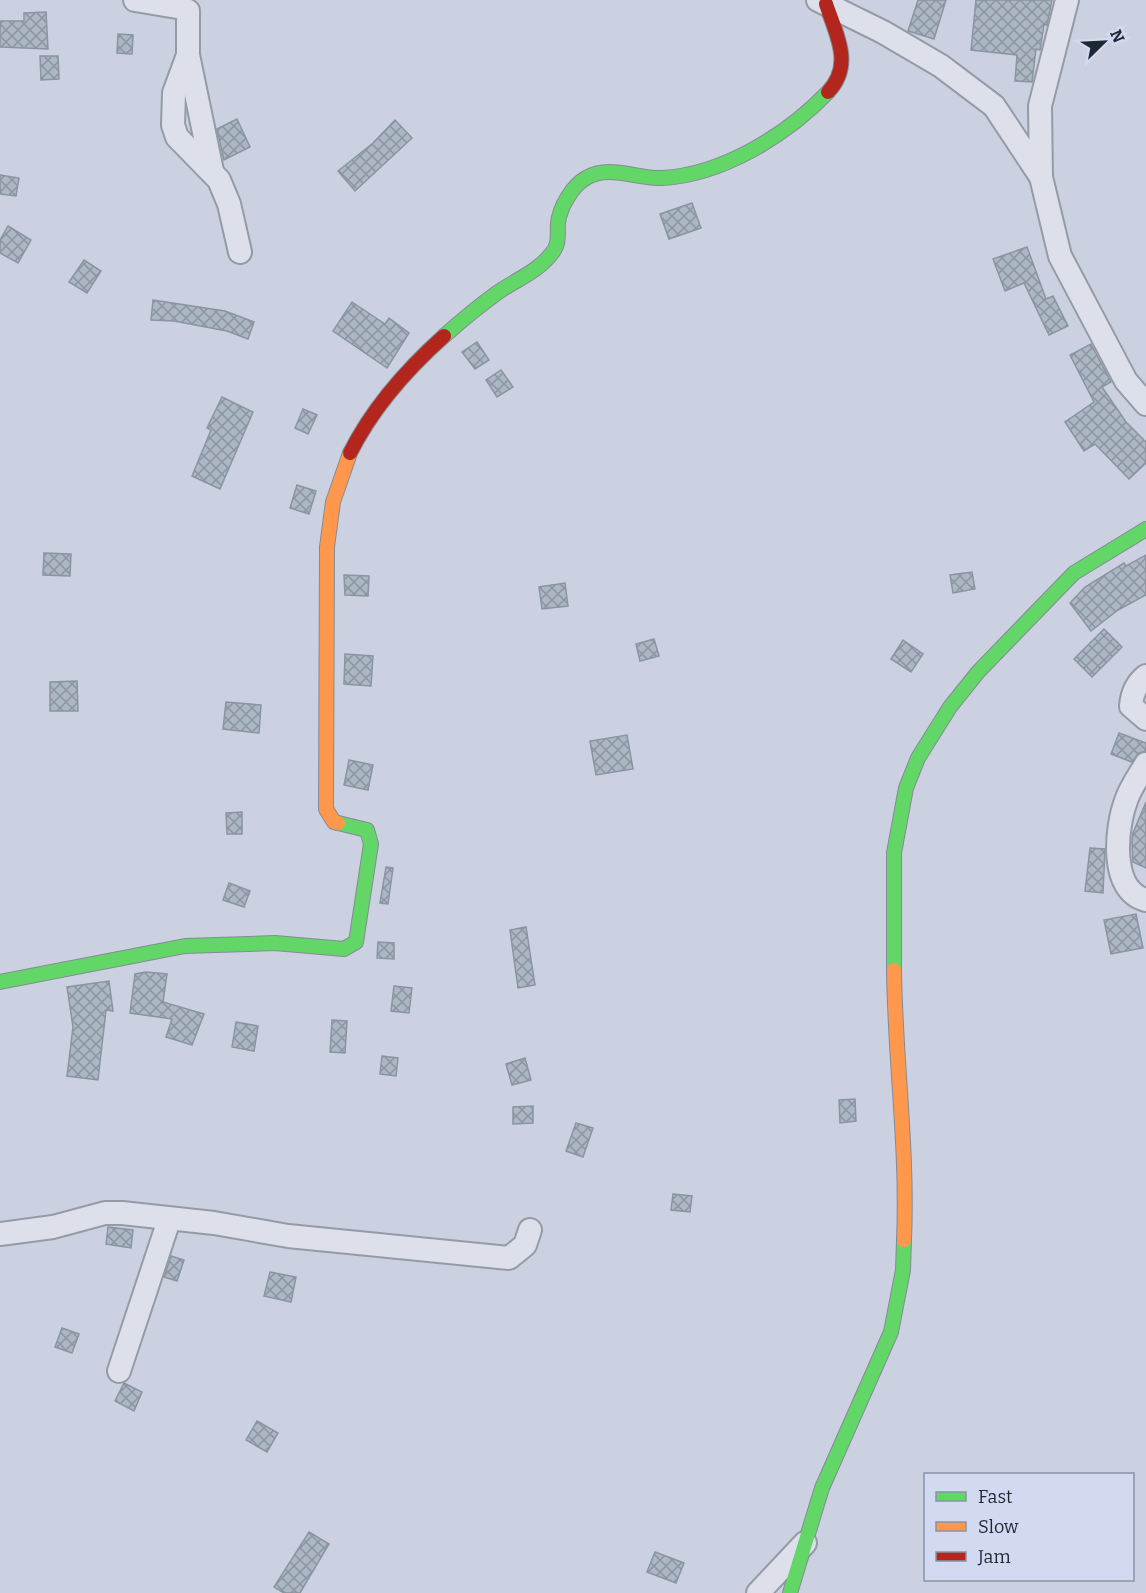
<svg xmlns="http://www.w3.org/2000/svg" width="1146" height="1593" font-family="Bitter,serif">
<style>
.building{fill:url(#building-cross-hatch);stroke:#8b94a1;stroke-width:1.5}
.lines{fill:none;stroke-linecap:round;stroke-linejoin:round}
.street-casing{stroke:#959ba6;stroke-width:26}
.fast-casing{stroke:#858b96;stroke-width:16}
.slow-casing{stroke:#858b96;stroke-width:16}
.jam-casing{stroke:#858b96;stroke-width:16}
.street{stroke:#dde0ea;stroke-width:22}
.fast{stroke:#63d668;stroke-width:14}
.slow{stroke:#ff974d;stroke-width:14}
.jam{stroke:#b3261e;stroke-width:14}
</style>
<defs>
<pattern id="building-cross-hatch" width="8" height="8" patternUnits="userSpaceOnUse" patternTransform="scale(1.5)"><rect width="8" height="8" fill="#acb7c4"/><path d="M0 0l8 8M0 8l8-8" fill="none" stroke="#8b95a0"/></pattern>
</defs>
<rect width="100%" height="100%" fill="#cbd1e1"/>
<!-- building -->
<g class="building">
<path d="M918,0H946L934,39L908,31Z"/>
<path d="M976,0H1052L1047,25H1044L1040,50L1036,49L1032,82L1015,81L1017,55L971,50Z"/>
<path d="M46,12L48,49L0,47V21H24V13Z"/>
<path d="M118,34L133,35L132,54L117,53Z"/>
<path d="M40,56H58L59,79L41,80Z"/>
<path d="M237,119L250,147L224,160L217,129Z"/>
<path d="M395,120L412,138L355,191L338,171L373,143Z"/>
<path d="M0,175L19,178L16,196L0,194Z"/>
<path d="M692,203L701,228L669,239L660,214Z"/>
<path d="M8,226L31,240L18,263L0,253V240Z"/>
<path d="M1027,247L1046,299L1053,296L1068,326L1049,335L1024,283L1005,291L993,259Z"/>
<path d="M84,260L101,271L87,293L69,282Z"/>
<path d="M153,300L225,311L254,322L248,339L227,331L174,321L151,320Z"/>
<path d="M352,302L385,324L389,318L409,333L387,368L333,331Z"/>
<path d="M477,342L489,360L475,369L462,352Z"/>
<path d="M1091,344L1111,382L1102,387L1126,422L1146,442V463L1129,479L1095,444L1084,451L1065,422L1094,402L1070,355Z"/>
<path d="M501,370L513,387L497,397L486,380Z"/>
<path d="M222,397L253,412L220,489L192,476L211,430L207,428Z"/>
<path d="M303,409L317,415L308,434L295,428Z"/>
<path d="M297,485L316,491L309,514L290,508Z"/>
<path d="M44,553L71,554L70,576L43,575Z"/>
<path d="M1146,555V595L1118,610L1091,631L1070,603L1085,587L1124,563L1126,566Z"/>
<path d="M972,572L975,589L953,593L950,575Z"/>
<path d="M344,575L369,576L368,596L345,595Z"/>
<path d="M565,583L568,606L542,609L539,587Z"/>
<path d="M1104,629L1122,647L1092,677L1074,659Z"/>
<path d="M654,639L659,656L640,661L636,644Z"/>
<path d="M903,640L923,654L911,672L891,659Z"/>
<path d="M345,654L373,656L371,686L344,684Z"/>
<path d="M77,681L78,711H50V682Z"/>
<path d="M226,702L261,705L259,733L223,729Z"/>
<path d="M1119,733L1146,743V751L1139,753L1132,762L1111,754Z"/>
<path d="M627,735L633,769L596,775L590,741Z"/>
<path d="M349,760L373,765L368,790L344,785Z"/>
<path d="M1146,802V868L1133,862L1132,842L1133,833Z"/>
<path d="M242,812V834H227L226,813Z"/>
<path d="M1090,848L1105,849L1103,893L1085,891Z"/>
<path d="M386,867L393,868L388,904L380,903Z"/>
<path d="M229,883L250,891L244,907L223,900Z"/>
<path d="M1136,914L1143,948L1111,954L1104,920Z"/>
<path d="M526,927L535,985L518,988L510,930Z"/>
<path d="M378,942L394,943V959L377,958Z"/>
<path d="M146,972L167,974L163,1002L204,1014L192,1045L166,1037L172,1019L130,1013L135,974Z"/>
<path d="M109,981L113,1011L106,1010L98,1080L67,1076L73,1027L67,987Z"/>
<path d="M394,986L412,988L409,1013L391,1011Z"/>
<path d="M332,1020L347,1021L345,1053L330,1052Z"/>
<path d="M236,1022L258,1026L254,1051L232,1047Z"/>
<path d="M382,1056L398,1058L396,1076L380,1074Z"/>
<path d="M525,1058L531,1080L512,1085L506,1064Z"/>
<path d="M855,1099L856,1121L840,1123L839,1100Z"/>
<path d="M533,1106V1123L513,1124V1107Z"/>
<path d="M576,1123L593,1128L583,1157L566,1151Z"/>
<path d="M673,1194L692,1196L690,1212L671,1210Z"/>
<path d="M108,1227L133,1230L131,1248L106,1244Z"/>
<path d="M171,1256L184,1260L177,1281L164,1277Z"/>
<path d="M270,1272L296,1277L291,1302L264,1296Z"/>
<path d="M62,1328L79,1334L72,1353L55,1347Z"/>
<path d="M124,1383L142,1392L134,1411L115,1401Z"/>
<path d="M257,1421L278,1433L267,1452L246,1440Z"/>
<path d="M309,1532L329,1544L300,1593H284L274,1587Z"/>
<path d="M655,1552L684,1563L676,1583L647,1572Z"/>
</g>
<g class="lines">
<!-- street casing -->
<g class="street-casing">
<g id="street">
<path d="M135,0L183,8L188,11V55L174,93L173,125L177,137L219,180L229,204L240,252"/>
<path d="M818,0L883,32L941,66L994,106L1041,177L1060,256L1126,381L1146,404"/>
<path d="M188,55L212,171"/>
<path d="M1041,177L1040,106L1067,0"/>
<path d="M1146,676C1136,684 1132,693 1131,706L1146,719"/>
<path d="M1146,764C1139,776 1130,788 1126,801C1116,827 1109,891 1146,900"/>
<path d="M0,1234L53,1227L105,1213H122L214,1223L288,1236L509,1258L525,1245L530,1230"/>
<path d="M119,1371L169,1220"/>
<path d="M758,1593L805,1543"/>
</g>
</g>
<!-- fast casing -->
<g class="fast-casing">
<g id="fast">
<path d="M444,336C461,321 479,306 497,293C515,280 538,272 552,253C560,244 557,234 558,223C560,207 572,186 586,178C609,164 637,179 662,178C722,175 787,135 828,92"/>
<path d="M894,970V853L906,788L918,758L950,707L978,672L1074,573L1146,529"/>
<path d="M0,982L185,946L275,943L344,949L356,942L371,844L367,830L338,823"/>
<path d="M790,1593L822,1488L891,1332L903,1270L904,1240"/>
</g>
</g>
<!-- slow casing -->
<g class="slow-casing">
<g id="slow">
<path d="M338,823L334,822L326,809L327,547L333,502L350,453"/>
<path d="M894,970C895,1060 908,1150 904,1240"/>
</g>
</g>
<!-- jam casing -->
<g class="jam-casing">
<g id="jam">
<path d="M826,4C836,34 854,65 828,92"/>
<path d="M350,453C373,407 406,370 444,336"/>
</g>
</g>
<!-- street -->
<use href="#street" class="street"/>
<!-- fast -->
<use href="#fast" class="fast"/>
<!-- slow -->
<use href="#slow" class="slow"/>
<!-- jam -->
<use href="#jam" class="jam"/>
</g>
<!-- legend -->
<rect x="924" y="1473" width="210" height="108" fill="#d2daf2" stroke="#8a93a6" stroke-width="1.5"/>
<rect x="936" y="1492" width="30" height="9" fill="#63d668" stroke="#8a93a6" stroke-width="1.5"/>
<text x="978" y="1503" font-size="18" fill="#1e2833">Fast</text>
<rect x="936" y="1522" width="30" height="9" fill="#ff974d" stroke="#8a93a6" stroke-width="1.5"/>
<text x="978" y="1533" font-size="18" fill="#1e2833">Slow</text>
<rect x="936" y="1552" width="30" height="9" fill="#b3261e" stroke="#8a93a6" stroke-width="1.5"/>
<text x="978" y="1563" font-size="18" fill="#1e2833">Jam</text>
<!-- north arrow -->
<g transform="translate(1104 42) rotate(66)" stroke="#d2daf2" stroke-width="4.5" paint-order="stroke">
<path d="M0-4.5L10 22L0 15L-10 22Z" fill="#1e2833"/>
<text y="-9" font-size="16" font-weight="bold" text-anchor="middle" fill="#1e2833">N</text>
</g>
</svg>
